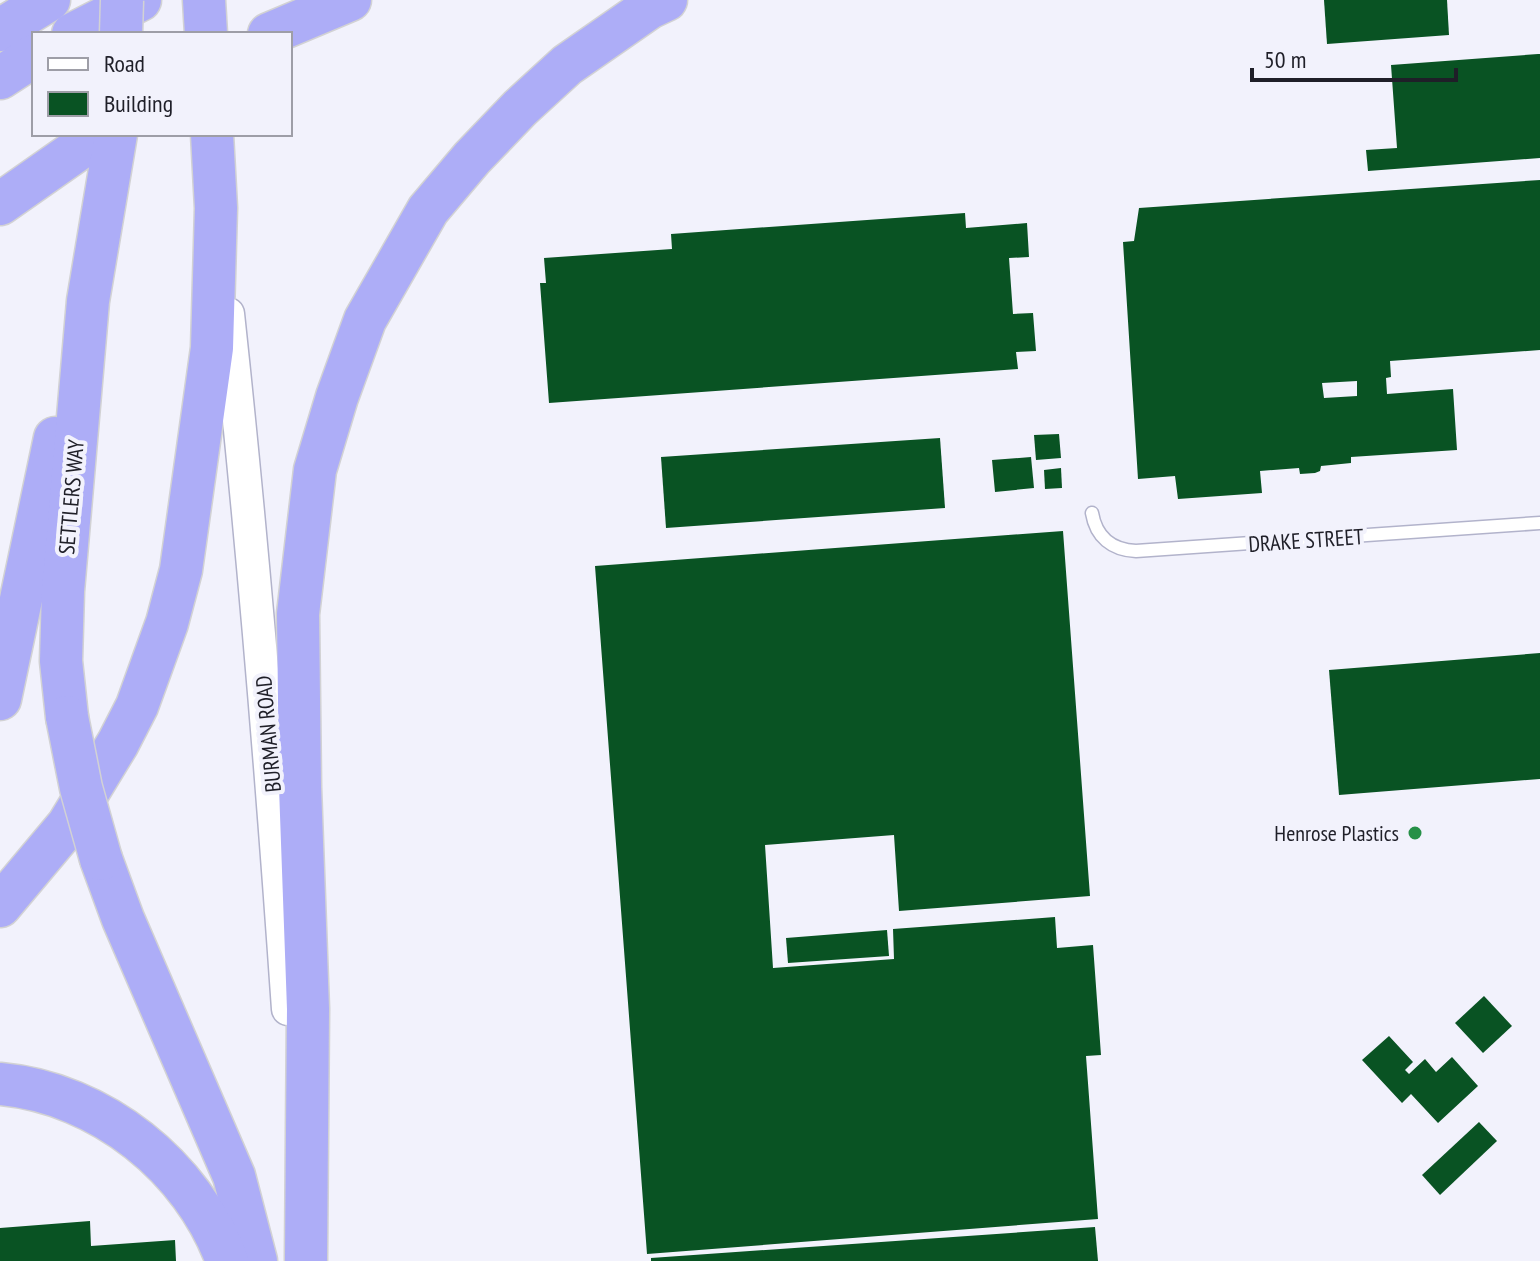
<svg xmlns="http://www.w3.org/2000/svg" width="1540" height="1261" font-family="'PT Sans Narrow',sans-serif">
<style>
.building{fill:#095323;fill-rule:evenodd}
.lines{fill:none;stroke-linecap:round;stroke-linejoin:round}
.service-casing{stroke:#b2b3cb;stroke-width:15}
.secondary-casing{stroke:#b2b3cb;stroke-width:35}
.motorway-casing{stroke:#d2d2d4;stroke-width:45}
.service{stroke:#fff;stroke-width:12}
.secondary{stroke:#fff;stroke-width:32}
.motorway{stroke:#adadf7;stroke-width:42}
.motorway-bridge-casing{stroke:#d2d2d4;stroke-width:45;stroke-linecap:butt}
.motorway-bridge{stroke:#adadf7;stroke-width:42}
.poi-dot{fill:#269047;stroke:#f2f2fc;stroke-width:3}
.labels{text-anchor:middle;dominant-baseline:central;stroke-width:8;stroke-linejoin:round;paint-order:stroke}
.street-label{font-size:22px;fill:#1f1f28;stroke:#f2f2fc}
.poi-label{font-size:22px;fill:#1f1f28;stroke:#f2f2fc;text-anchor:end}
</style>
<rect width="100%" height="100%" fill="#f2f2fc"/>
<!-- building -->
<g class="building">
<path d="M1324,0H1447L1449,35L1327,44Z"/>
<path d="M1538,54H1540V158L1368,171L1366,150L1397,148L1391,65Z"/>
<path d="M1540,180V350L1390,361L1391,377L1386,378L1387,394L1453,389L1457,450L1351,457V463L1321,466L1320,471L1315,473L1300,474L1299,468L1260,471L1262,493L1178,499L1175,476L1138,479L1123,242L1134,241L1139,208ZM1357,381V396L1324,398L1322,383Z"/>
<path d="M965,213L966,228L1027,223L1029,257L1009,258L1013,314L1033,313L1036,351L1016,352L1018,369L549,403L540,283H546L544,258L672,249L671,234Z"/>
<path d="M1059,434L1061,458L1036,460L1034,435Z"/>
<path d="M940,438L945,508L666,528L661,457Z"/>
<path d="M1031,457L1034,488L995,492L992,460Z"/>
<path d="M1061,468L1062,488L1045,489L1044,470Z"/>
<path d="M1063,531L1090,896L899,911L894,835L765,845L773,968L894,959L893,929L1055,917L1057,948L1093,945L1101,1055L1086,1056L1098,1219L647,1254L595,566Z"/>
<path d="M1540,653V779L1339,795L1329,670Z"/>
<path d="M887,930L889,956L788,963L786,938Z"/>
<path d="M1484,996L1512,1026L1483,1053L1455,1023Z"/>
<path d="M1389,1036L1413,1062L1405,1070L1409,1074L1425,1059L1436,1072L1452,1057L1478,1086L1438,1123L1411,1094L1402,1103L1362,1060Z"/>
<path d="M1479,1122L1497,1141L1440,1195L1422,1175Z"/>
<path d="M90,1221L91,1246L175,1240L176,1261H0V1228Z"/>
<path d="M1095,1227L1098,1261H651V1258Z"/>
</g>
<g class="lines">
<!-- service casing -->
<g class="service-casing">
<path id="service" d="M1092,513C1096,537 1112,550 1136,551L1540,523"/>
</g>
<!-- secondary casing -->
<g class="secondary-casing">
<path id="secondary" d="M228,314C253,545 272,777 288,1009"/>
</g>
<!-- motorway casing -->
<g class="motorway-casing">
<g id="motorway">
<path d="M204,0L206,34"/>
<path d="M0,30L49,0"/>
<path d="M73,34L140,0"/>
<path d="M269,34L350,0"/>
<path d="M0,78L34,56"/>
<path d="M0,204L100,134"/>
<path d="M0,699L55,438"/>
<path d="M67,717L61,661L63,591L88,301L116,134"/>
<path d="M101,859L123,919L234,1176L256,1261"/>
<path d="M0,906L68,825L118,743L137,706L167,623L181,570L212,348L216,208L212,134"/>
<path d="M0,1084C101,1093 193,1167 227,1261"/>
<path d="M306,1259L308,1009L300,787L298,614L315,470L337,397L365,320L428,210L472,158L520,108L567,65L649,8L666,0"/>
</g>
</g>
<!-- service -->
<use href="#service" class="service"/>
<!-- secondary -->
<use href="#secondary" class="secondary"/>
<!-- motorway -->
<use href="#motorway" class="motorway"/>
<!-- motorway-bridge casing -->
<g class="motorway-bridge-casing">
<g id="motorway-bridge">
<path d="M121,34L122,0"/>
<path d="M67,717L81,788L101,859"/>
</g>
</g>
<!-- motorway-bridge -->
<use href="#motorway-bridge" class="motorway-bridge"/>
</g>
<!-- markers -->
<circle class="poi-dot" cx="1415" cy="833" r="8"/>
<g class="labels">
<!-- street labels -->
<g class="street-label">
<text transform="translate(71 497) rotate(-85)">SETTLERS WAY</text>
<text transform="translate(1306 540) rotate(-4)">DRAKE STREET</text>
<text transform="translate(268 734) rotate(-95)">BURMAN ROAD</text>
</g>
<!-- poi labels -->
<g class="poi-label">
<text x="1399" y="833">Henrose Plastics</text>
</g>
</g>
<!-- legend -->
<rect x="32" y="32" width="260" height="104" fill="#f2f2fc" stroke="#9e9ea7" stroke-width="2"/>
<rect x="48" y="58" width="40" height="12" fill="#ffffff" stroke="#9e9ea7" stroke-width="2"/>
<text x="104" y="72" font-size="24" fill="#1f1f28">Road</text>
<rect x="48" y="92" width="40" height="24" fill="#095323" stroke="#9e9ea7" stroke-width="2"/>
<text x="104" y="112" font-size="24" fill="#1f1f28">Building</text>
<!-- scale -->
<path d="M1252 68v12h204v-12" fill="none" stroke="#1f1f28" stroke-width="4"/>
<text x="1264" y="68" font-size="24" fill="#1f1f28" stroke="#f2f2fc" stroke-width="6" paint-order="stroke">50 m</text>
</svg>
